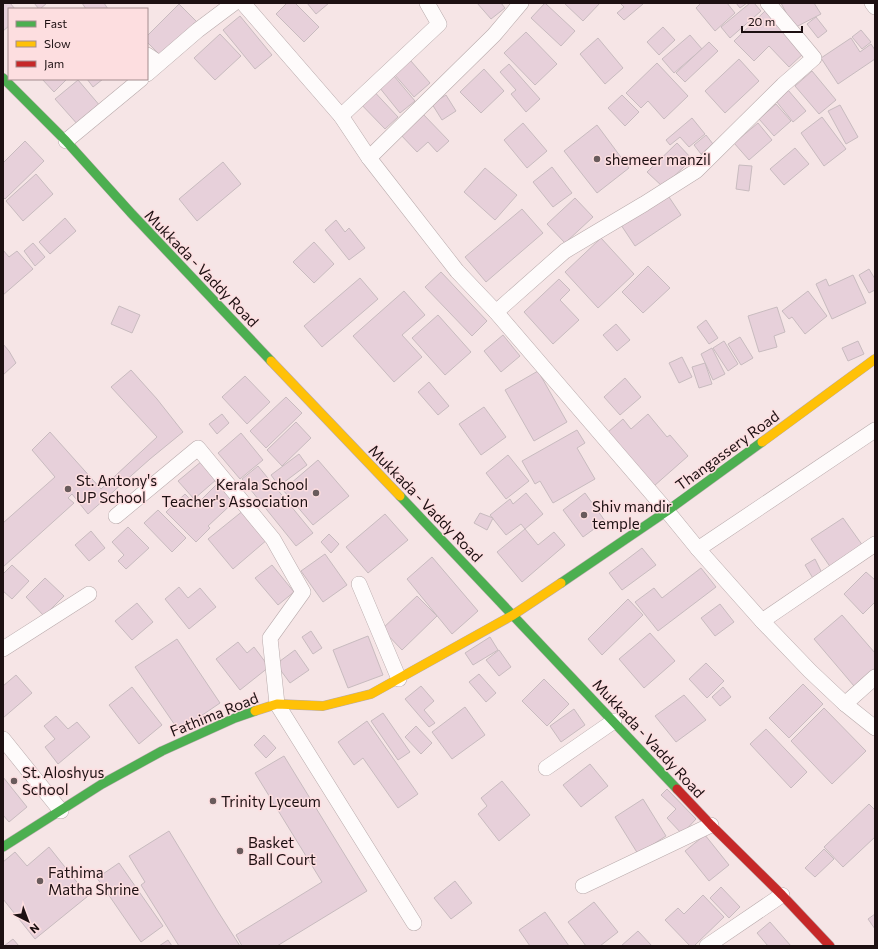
<svg xmlns="http://www.w3.org/2000/svg" width="878" height="949" font-family="Commissioner,sans-serif">
<style>
.building{fill:#e7d0da;stroke:#c8bbbf}
.lines{fill:none;stroke-linecap:round;stroke-linejoin:round}
.street-casing{stroke:#b8aaab;stroke-width:16}
.fast-casing{stroke:#b8aaab;stroke-width:10}
.slow-casing{stroke:#b8aaab;stroke-width:10}
.jam-casing{stroke:#b8aaab;stroke-width:10}
.street{stroke:#fefbfb;stroke-width:15}
.fast{stroke:#4caf50;stroke-width:9}
.slow{stroke:#ffc107;stroke-width:9}
.jam{stroke:#c62828;stroke-width:9}
.poi-dot{fill:#695b5c;stroke:#fddee0;stroke-width:1.5}
.labels{text-anchor:middle;dominant-baseline:central;stroke-width:3;stroke-linejoin:round;paint-order:stroke}
.poi-label{font-size:15px;fill:#1d1012;stroke:#fddee0;text-anchor:start}
.street-label{font-size:15px;fill:#1d1012;stroke:#fddee0}
</style>
<rect width="100%" height="100%" fill="#f6e5e6"/>
<!-- building -->
<g class="building">
<path d="M3,3H10L15,9H9V26L3,31Z"/>
<path d="M34,3H47L40,9H39Z"/>
<path d="M82,3H104L108,9H86Z"/>
<path d="M287,3H295L319,27L304,42L276,14Z"/>
<path d="M307,3H329L316,14Z"/>
<path d="M477,3H501L505,8L491,19Z"/>
<path d="M545,3L575,31L561,46L531,18Z"/>
<path d="M564,3H600L583,21Z"/>
<path d="M623,3H642L643,4L624,20L617,13L624,7L621,4Z"/>
<path d="M701,3H727L735,13L715,31L696,8Z"/>
<path d="M736,3H747L740,8Z"/>
<path d="M750,3H754L761,11L730,38L721,27Z"/>
<path d="M781,3H814L821,14L794,28Z"/>
<path d="M179,4L197,22L162,57L147,42V36Z"/>
<path d="M765,11L805,52L789,67L769,46L754,61L734,41Z"/>
<path d="M240,16L272,55L255,69L223,30Z"/>
<path d="M816,17L827,31L818,38L807,24Z"/>
<path d="M663,27L675,40L659,55L647,42Z"/>
<path d="M861,30L871,42L862,49L852,37Z"/>
<path d="M526,32L557,64L535,85L504,53Z"/>
<path d="M220,34L241,56L215,80L194,58Z"/>
<path d="M690,35L702,49L674,73L662,59Z"/>
<path d="M598,38L623,68L605,84L580,54Z"/>
<path d="M851,38L860,52L871,44L875,50V59L838,84L821,58Z"/>
<path d="M709,42L718,51L685,82L676,73Z"/>
<path d="M404,53L430,83L414,97L388,67Z"/>
<path d="M739,59L759,81L725,113L705,91Z"/>
<path d="M657,63L688,96L664,119L648,101L641,108L626,93Z"/>
<path d="M509,64L540,99L526,112L511,94L516,90L500,72Z"/>
<path d="M484,69L504,91L481,113L460,92Z"/>
<path d="M389,70L415,101L400,113L375,82Z"/>
<path d="M812,71L836,100L819,114L795,86Z"/>
<path d="M42,79H67L54,92Z"/>
<path d="M87,79H103L93,87Z"/>
<path d="M78,80L101,107L79,126L55,99Z"/>
<path d="M368,85L398,117L385,129L355,98Z"/>
<path d="M788,90L806,111L793,122L776,101Z"/>
<path d="M446,95L456,111L442,120L432,104Z"/>
<path d="M622,95L639,112L625,126L608,108Z"/>
<path d="M776,104L791,121L774,136L759,119Z"/>
<path d="M840,105L858,137L846,144L828,111Z"/>
<path d="M422,113L449,141L437,152L428,142L417,152L400,134Z"/>
<path d="M822,117L846,149L824,166L801,133Z"/>
<path d="M692,118L705,134L689,147L680,137L670,145L666,140Z"/>
<path d="M523,123L547,151L527,168L504,140Z"/>
<path d="M758,123L772,140L749,160L734,143Z"/>
<path d="M597,125L629,168L597,193L564,151Z"/>
<path d="M706,135L713,144L701,154L694,145Z"/>
<path d="M25,141L44,161L5,199L3,197V163Z"/>
<path d="M677,143L692,159L663,187L647,172Z"/>
<path d="M795,148L809,164L784,185L770,169Z"/>
<path d="M223,162L241,184L197,221L179,199Z"/>
<path d="M739,165L752,166L749,191L736,189Z"/>
<path d="M552,167L572,193L553,207L533,182Z"/>
<path d="M485,168L517,195L495,220L464,192Z"/>
<path d="M36,174L53,194L23,221L6,201Z"/>
<path d="M667,194L681,215L635,246L621,225Z"/>
<path d="M575,198L593,217L565,243L547,224Z"/>
<path d="M522,209L543,233L486,282L465,257Z"/>
<path d="M65,218L76,231L50,254L39,242Z"/>
<path d="M336,220L345,232L349,228L365,248L349,260L325,230Z"/>
<path d="M601,238L634,274L598,308L565,272Z"/>
<path d="M314,242L334,264L314,283L293,262Z"/>
<path d="M33,243L45,257L35,266L24,251Z"/>
<path d="M3,250L9,257L17,251L33,269L3,295Z"/>
<path d="M648,266L670,288L643,313L622,292Z"/>
<path d="M869,269L875,279V290L869,293L859,275Z"/>
<path d="M441,272L487,321L472,336L425,287Z"/>
<path d="M853,275L866,303L832,319L816,284L826,279L829,286Z"/>
<path d="M360,278L378,299L322,347L304,326Z"/>
<path d="M559,279L570,290L560,300L579,320L553,344L524,312Z"/>
<path d="M404,291L425,315L402,335L422,357L394,382L353,336Z"/>
<path d="M808,291L827,316L805,334L792,317L789,319L782,311Z"/>
<path d="M119,306L140,315L132,333L111,324Z"/>
<path d="M777,307L785,332L774,336L777,347L759,352L748,316Z"/>
<path d="M438,315L471,352L445,375L412,338Z"/>
<path d="M706,320L718,338L709,344L697,327Z"/>
<path d="M616,324L630,340L617,351L603,335Z"/>
<path d="M503,335L520,356L501,372L484,351Z"/>
<path d="M740,337L753,358L741,365L728,344Z"/>
<path d="M724,341L738,364L728,371L713,348Z"/>
<path d="M858,341L864,354L848,361L842,348Z"/>
<path d="M3,344L9,351L16,363L3,375Z"/>
<path d="M712,348L725,374L713,380L701,354Z"/>
<path d="M682,357L692,377L679,383L669,363Z"/>
<path d="M705,363L712,384L699,388L692,367Z"/>
<path d="M131,370L157,399L183,432L150,459L88,514L72,494L68,498L74,503L3,567V523L55,477L32,450L50,432L101,489L157,437L111,387Z"/>
<path d="M538,371L567,422L534,441L505,390Z"/>
<path d="M245,376L270,402L247,424L222,397Z"/>
<path d="M625,378L641,397L620,415L604,397Z"/>
<path d="M429,382L449,406L438,415L418,392Z"/>
<path d="M286,397L302,413L266,448L250,431Z"/>
<path d="M484,407L506,437L481,455L459,424Z"/>
<path d="M222,414L229,423L217,434L209,424Z"/>
<path d="M648,414L667,437L670,435L688,456L654,486L608,432L623,419L631,429Z"/>
<path d="M296,422L311,438L282,466L267,450Z"/>
<path d="M577,430L585,443L577,448L595,479L553,503L540,481L535,484L522,461Z"/>
<path d="M241,433L263,460L240,479L218,453Z"/>
<path d="M299,454L307,465L279,486L271,475Z"/>
<path d="M508,455L529,481L506,499L486,473Z"/>
<path d="M318,460L349,496L313,525L283,490Z"/>
<path d="M202,461L217,479L194,499L178,481Z"/>
<path d="M258,466L313,533L296,546L242,479Z"/>
<path d="M219,482L236,500L208,526L210,528L196,542L166,512L185,494L196,505Z"/>
<path d="M526,493L543,514L525,529L521,524L506,535L490,515L510,499L513,504Z"/>
<path d="M585,493L605,521L583,537L563,510Z"/>
<path d="M158,510L186,538L172,552L144,523Z"/>
<path d="M244,510L268,539L233,569L208,539Z"/>
<path d="M480,513L493,518L487,530L474,523Z"/>
<path d="M385,514L408,540L368,573L346,547Z"/>
<path d="M843,518L863,546L831,568L811,539Z"/>
<path d="M128,527L149,548L126,569L118,561L124,555L112,542Z"/>
<path d="M525,529L538,545L554,532L565,545L522,582L497,552Z"/>
<path d="M91,531L105,548L89,561L75,545Z"/>
<path d="M329,534L339,544L331,553L321,542Z"/>
<path d="M642,548L656,565L622,590L609,573Z"/>
<path d="M325,554L347,585L323,602L301,571Z"/>
<path d="M432,557L478,611L452,634L407,579Z"/>
<path d="M815,559L823,575L814,580L805,565Z"/>
<path d="M12,565L29,581L12,599L3,591V574Z"/>
<path d="M272,565L294,592L278,605L255,578Z"/>
<path d="M701,568L716,587L658,631L635,602L654,588L662,598Z"/>
<path d="M866,572L875,580V602L863,614L844,594Z"/>
<path d="M45,578L64,596L44,616L26,597Z"/>
<path d="M179,587L188,598L200,588L216,607L189,629L165,599Z"/>
<path d="M417,596L437,616L402,650L382,629Z"/>
<path d="M628,599L643,615L602,655L588,639Z"/>
<path d="M137,603L153,622L132,640L115,621Z"/>
<path d="M720,604L734,622L715,636L701,618Z"/>
<path d="M842,615L875,653V668L854,686L814,639Z"/>
<path d="M311,631L322,648L313,654L302,637Z"/>
<path d="M650,633L675,661L644,688L619,659Z"/>
<path d="M368,636L383,675L348,688L333,650Z"/>
<path d="M490,637L498,650L473,665L465,653Z"/>
<path d="M177,639L220,703L179,731L135,667Z"/>
<path d="M238,642L247,653L254,647L269,667L240,690L216,659Z"/>
<path d="M295,650L309,670L290,683L276,664Z"/>
<path d="M499,650L511,667L499,676L486,660Z"/>
<path d="M706,663L724,681L707,698L689,679Z"/>
<path d="M479,674L496,693L486,702L469,682Z"/>
<path d="M16,675L32,693L3,718V686Z"/>
<path d="M544,679L569,704L547,726L522,701Z"/>
<path d="M803,684L823,704L789,738L769,718Z"/>
<path d="M421,686L434,701L424,710L435,723L429,727L405,699Z"/>
<path d="M132,687L162,725L139,744L109,705Z"/>
<path d="M723,687L731,697L720,706L712,697Z"/>
<path d="M684,695L706,720L676,742L655,716Z"/>
<path d="M465,707L485,735L452,759L432,732Z"/>
<path d="M824,708L866,751L832,784L791,741Z"/>
<path d="M574,709L585,725L561,742L550,726Z"/>
<path d="M383,713L410,752L398,760L371,721Z"/>
<path d="M56,716L68,729L77,722L90,737L58,764L45,747L55,739L44,726Z"/>
<path d="M367,721L418,794L398,808L363,758L354,765L338,742Z"/>
<path d="M416,726L432,743L421,754L405,737Z"/>
<path d="M766,729L807,772L791,788L750,744Z"/>
<path d="M264,735L276,748L266,758L254,745Z"/>
<path d="M284,756L367,891L277,946H242L236,935L322,882L255,773Z"/>
<path d="M590,764L608,786L581,807L563,785Z"/>
<path d="M3,777L27,807L9,822L3,815Z"/>
<path d="M502,781L530,815L499,841L478,814L487,806L481,798Z"/>
<path d="M667,789L696,819L682,834L667,818L676,809L661,795Z"/>
<path d="M643,799L666,836L638,854L615,817Z"/>
<path d="M869,804L875,810V837L843,867L824,847Z"/>
<path d="M169,831L217,910L240,946H179L156,909L141,885L145,882L129,856Z"/>
<path d="M705,835L729,865L709,881L685,851Z"/>
<path d="M49,847L88,896L35,939L3,899V862L15,852L27,866Z"/>
<path d="M824,849L834,859L815,877L805,868Z"/>
<path d="M119,863L163,926L141,942L97,878Z"/>
<path d="M455,881L472,903L451,919L434,898Z"/>
<path d="M721,887L740,907L729,918L710,898Z"/>
<path d="M703,895L724,917L694,946H690L665,920L678,908L684,914Z"/>
<path d="M594,902L618,932L600,946H586L568,922Z"/>
<path d="M545,912L569,946H530L519,930Z"/>
<path d="M875,914V929L868,919Z"/>
<path d="M770,922L791,946H768L757,933Z"/>
<path d="M638,931L652,946H621Z"/>
<path d="M13,939L19,946H4Z"/>
<path d="M168,940L172,946H159Z"/>
</g>
<g class="lines">
<!-- street casing -->
<g class="street-casing">
<g id="street">
<path d="M243,3L341,116L369,158L457,271L496,312L667,511L698,549L762,621L810,671L845,704L875,728"/>
<path d="M872,3L875,7"/>
<path d="M147,55L159,63"/>
<path d="M147,74L198,30L234,3"/>
<path d="M341,116L439,24L427,3"/>
<path d="M66,141L141,79"/>
<path d="M369,158L494,35L521,3"/>
<path d="M496,312L565,251L644,204L696,171L783,85L814,58L768,3"/>
<path d="M116,516L198,448L273,539L303,592L270,638L277,704L414,923"/>
<path d="M698,549L875,430"/>
<path d="M359,584L399,679"/>
<path d="M762,621L875,544"/>
<path d="M3,649L89,594"/>
<path d="M845,704L875,677"/>
<path d="M3,739L61,811"/>
<path d="M546,768L614,721"/>
<path d="M583,886L711,825"/>
<path d="M707,946L782,895"/>
</g>
</g>
<!-- fast casing -->
<g class="fast-casing">
<g id="fast">
<path d="M3,78L66,141L131,213L271,361"/>
<path d="M400,496L677,789"/>
<path d="M561,583L667,511L762,442"/>
<path d="M3,847L102,784L162,751L235,718L255,711"/>
</g>
</g>
<!-- slow casing -->
<g class="slow-casing">
<g id="slow">
<path d="M271,361L400,496"/>
<path d="M762,442L875,359"/>
<path d="M255,711L277,704L323,706L371,694L513,615L561,583"/>
</g>
</g>
<!-- jam casing -->
<g class="jam-casing">
<path id="jam" d="M677,789L711,825L782,895L830,946"/>
</g>
<!-- street -->
<use href="#street" class="street"/>
<!-- fast -->
<use href="#fast" class="fast"/>
<!-- slow -->
<use href="#slow" class="slow"/>
<!-- jam -->
<use href="#jam" class="jam"/>
</g>
<!-- markers -->
<g class="poi-dot">
<circle cx="597" cy="159" r="4"/>
<circle cx="68" cy="489" r="4"/>
<circle cx="316" cy="493" r="4"/>
<circle cx="584" cy="515" r="4"/>
<circle cx="14" cy="781" r="4"/>
<circle cx="213" cy="801" r="4"/>
<circle cx="240" cy="851" r="4"/>
<circle cx="40" cy="881" r="4"/>
</g>
<g class="labels">
<!-- poi labels -->
<g class="poi-label">
<text x="605" y="159">shemeer manzil</text>
<text x="76" y="480">St. Antony's<tspan x="76" dy="17">UP School</tspan></text>
<text x="308" y="484" text-anchor="end">Kerala School<tspan x="308" dy="17">Teacher's Association</tspan></text>
<text x="592" y="506">Shiv mandir<tspan x="592" dy="17">temple</tspan></text>
<text x="22" y="772">St. Aloshyus<tspan x="22" dy="17">School</tspan></text>
<text x="221" y="801">Trinity Lyceum</text>
<text x="248" y="842">Basket<tspan x="248" dy="17">Ball Court</tspan></text>
<text x="48" y="872">Fathima<tspan x="48" dy="17">Matha Shrine</tspan></text>
</g>
<!-- street labels -->
<g class="street-label">
<text transform="translate(202 268) rotate(46)">Mukkada - Vaddy Road</text>
<text transform="translate(727 450) rotate(-36)">Thangassery Road</text>
<text transform="translate(426 503) rotate(46)">Mukkada - Vaddy Road</text>
<text transform="translate(214 714) rotate(-22)">Fathima Road</text>
<text transform="translate(649 738) rotate(47)">Mukkada - Vaddy Road</text>
</g>
</g>
<!-- border -->
<rect width="878" height="949" fill="none" stroke="#1d1012" stroke-width="8"/>
<!-- legend -->
<rect x="8" y="8" width="140" height="72" fill="#fddee0" stroke="#a38c8e"/>
<rect x="16" y="21" width="20" height="6" fill="#4caf50" stroke="#a38c8e"/>
<text x="44" y="28" font-size="12" fill="#1d1012">Fast</text>
<rect x="16" y="41" width="20" height="6" fill="#ffc107" stroke="#a38c8e"/>
<text x="44" y="48" font-size="12" fill="#1d1012">Slow</text>
<rect x="16" y="61" width="20" height="6" fill="#c62828" stroke="#a38c8e"/>
<text x="44" y="68" font-size="12" fill="#1d1012">Jam</text>
<!-- north arrow -->
<g transform="translate(28 921) rotate(138)" stroke="#fddee0" stroke-width="3" paint-order="stroke">
<path d="M0-3L7 15L0 10L-7 15Z" fill="#1d1012"/>
<text y="-6" font-size="11" font-weight="bold" text-anchor="middle" fill="#1d1012">N</text>
</g>
<!-- scale -->
<path d="M742 26v6h60v-6" fill="none" stroke="#1d1012" stroke-width="2"/>
<text x="748" y="26" font-size="12" fill="#1d1012" stroke="#fddee0" stroke-width="3" paint-order="stroke">20 m</text>
</svg>
